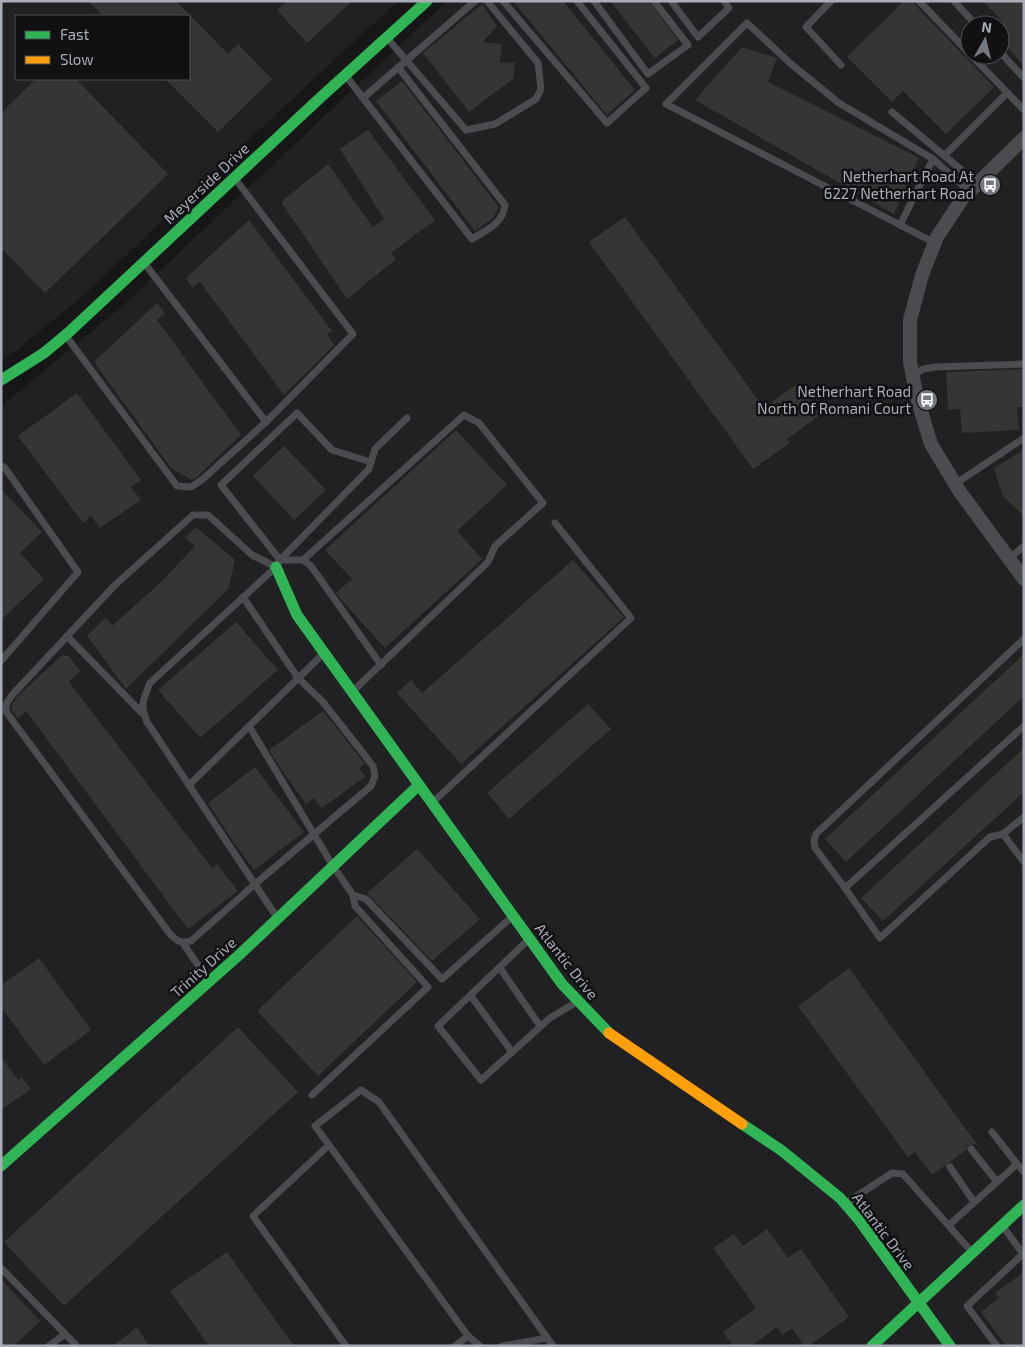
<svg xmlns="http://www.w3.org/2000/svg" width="1025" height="1347" font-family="'Exo 2',sans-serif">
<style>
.built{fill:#212123;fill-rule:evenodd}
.building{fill:#353536}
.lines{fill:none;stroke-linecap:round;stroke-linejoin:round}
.lane{stroke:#4b4c50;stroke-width:7}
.street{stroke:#4b4c50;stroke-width:14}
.fast{stroke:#30b455;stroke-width:11}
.slow{stroke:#ff9f0a;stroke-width:11}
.labels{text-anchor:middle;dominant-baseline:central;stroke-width:5;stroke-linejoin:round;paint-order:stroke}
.poi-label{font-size:15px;fill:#a8adb8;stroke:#111113;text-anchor:end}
.street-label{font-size:15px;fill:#a8adb8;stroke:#111113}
</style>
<rect width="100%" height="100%" fill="#171717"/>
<!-- built -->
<g class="built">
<path d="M1,1H398L202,183L83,296L17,350L1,360ZM16,16H189V79H16Z"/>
<path d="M447,1H1024V1346H1V406L119,309ZM970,25H1000V55H970Z"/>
</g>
<!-- building -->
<g class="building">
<path d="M88,1H176L228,54L238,44L272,79L218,132L165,79H189V16H103Z"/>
<path d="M287,1H352L307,43L277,10Z"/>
<path d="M513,1H563L635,90L607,115Z"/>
<path d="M610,1H649L678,40L655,58Z"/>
<path d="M904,1H914L915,5L994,87L946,134L903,91L892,102L847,57Z"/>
<path d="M983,1H1024V66L1000,39V25L1003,22Z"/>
<path d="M482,4L497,26L483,42L502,44L500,62L515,63L513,79L469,112L423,53Z"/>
<path d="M742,47L777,58L768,82L919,158L894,214L695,100Z"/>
<path d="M36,79H76L168,174L45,293L1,248V113Z"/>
<path d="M402,81L499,207L493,218L475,231L376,101Z"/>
<path d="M368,130L435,220L391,253L396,259L347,299L281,202L328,164L373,227L384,219L340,149Z"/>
<path d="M625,217L764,408L797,384L820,415L787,439L790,443L753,469L589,242Z"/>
<path d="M249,220L332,331L327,334L334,345L284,395L200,282L192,288L186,278Z"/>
<path d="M157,303L165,314L157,320L241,435L199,475L192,480L171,468L94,362Z"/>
<path d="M1024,369V407H1017L1019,430L962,433L960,409L948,410L946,372Z"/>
<path d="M77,393L141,480L131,487L141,500L100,528L91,516L83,523L18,436Z"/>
<path d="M456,430L507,485L457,531L482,559L385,648L344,603L336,593L352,579L325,550Z"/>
<path d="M284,446L326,490L294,520L253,476Z"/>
<path d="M1024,450V516L1003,496L994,468Z"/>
<path d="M1,489L42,532L20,553L44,579L1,620Z"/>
<path d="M196,527L235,560L229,588L126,689L87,636L106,617L112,626L161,582L195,546L185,538Z"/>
<path d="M573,560L624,617L461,764L397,693L411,680L422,693Z"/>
<path d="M236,622L278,670L200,738L158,690Z"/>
<path d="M1024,654V696L846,862L825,839Z"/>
<path d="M62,655L69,656L80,671L69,682L212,868L217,864L238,891L188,929L26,711L18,718L12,711V705L17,697Z"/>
<path d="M588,704L611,729L509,819L487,793Z"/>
<path d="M323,711L365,764L359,768L365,777L322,808L314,798L306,804L281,769L269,750Z"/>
<path d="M1024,748V792L883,921L861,898Z"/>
<path d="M255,767L304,832L254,870L234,843L208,803Z"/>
<path d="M417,849L480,919L432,961L367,893Z"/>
<path d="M357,916L417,982L318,1076L257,1011Z"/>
<path d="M39,958L91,1030L44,1065L1,1007V985Z"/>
<path d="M849,968L976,1143L974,1145H968L966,1150L932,1175L915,1152L908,1157L798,1006Z"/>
<path d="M238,1027L298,1092L64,1306L4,1242Z"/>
<path d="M1,1057L18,1080L22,1077L31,1089L1,1110Z"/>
<path d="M767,1229L788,1258L801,1249L849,1317L809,1346H804L792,1328L782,1335L777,1327L751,1346H733L723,1332L756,1308L713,1248L734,1234L743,1246Z"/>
<path d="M227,1252L294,1346H209L170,1291Z"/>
<path d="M1024,1272V1346H1006L981,1312L999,1298L995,1293Z"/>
<path d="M1,1279L40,1321L14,1346H1Z"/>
<path d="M137,1327L149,1346H113Z"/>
</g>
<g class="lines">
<!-- lane -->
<g class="lane">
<path d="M503,1L607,123L646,88L577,1"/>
<path d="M594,1L648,74L688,45L654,1"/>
<path d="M671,1L698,37L729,8L724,1"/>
<path d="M831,1L806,27L841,65"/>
<path d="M919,1L1024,110"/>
<path d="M954,1L976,25"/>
<path d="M388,39L466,130L495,124L536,99L541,89L538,63L487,1"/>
<path d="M1000,52L1024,78"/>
<path d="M346,76L472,239C486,230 503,224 505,205L398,67"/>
<path d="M363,98L475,1"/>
<path d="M892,112L977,183"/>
<path d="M945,155L1006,94"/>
<path d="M900,225L933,159"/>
<path d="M935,243L666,104L747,23L791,64L839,103L933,159L969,191"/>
<path d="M145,264L266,422L353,334L236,180"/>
<path d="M66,336L177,486L191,487L203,479L266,422"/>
<path d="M913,376L923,369L936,367L1024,364"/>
<path d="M371,462L332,450L297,413L221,485L280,560H303L311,566L381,665"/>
<path d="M1,466L5,468L78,572L1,661"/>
<path d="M955,484L1024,438"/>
<path d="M1009,559L1024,546"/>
<path d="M303,560L464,415L479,423L543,503L495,546L488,562L354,690"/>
<path d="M243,597L298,678L323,702L373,766L375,776L371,786L255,884L191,941C181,944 177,941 170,934L7,713C4,705 8,700 14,693L115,585L193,515H208L252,555L274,566"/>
<path d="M67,636L142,713"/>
<path d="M1024,639L816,834L814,840L815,848L845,888L1024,726"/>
<path d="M249,726L333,866L353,895L366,899L442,979L513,916"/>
<path d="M189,785L323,654"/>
<path d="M433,802L631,618L555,523"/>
<path d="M1024,817L1003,834L1024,862"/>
<path d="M845,888L880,938L990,837L1003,834"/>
<path d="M276,916L147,722C140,705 143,700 150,683L276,567L280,560L369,469L375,449L407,418"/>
<path d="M527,941L438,1026L481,1080L550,1018L575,1003"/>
<path d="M183,943L208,980"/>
<path d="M500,968L540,1026"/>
<path d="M471,996L512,1052"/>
<path d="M312,1095L428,987L355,906L353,895"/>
<path d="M329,1145L315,1126L361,1090L379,1102L553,1346"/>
<path d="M971,1149L997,1182"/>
<path d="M1017,1164L1024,1172"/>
<path d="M950,1167L974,1202"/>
<path d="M846,1203L892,1173L903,1174L971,1251"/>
<path d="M949,1225L1017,1164L992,1132"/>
<path d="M1004,1228L1024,1255"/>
<path d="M1,1268L75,1344"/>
<path d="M468,1336L480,1346"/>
<path d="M49,1346L65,1334"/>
<path d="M346,1346L253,1216L329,1145L468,1336L455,1346"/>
<path d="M502,1346L547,1338"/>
<path d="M997,1346L967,1306L1023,1254"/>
</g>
<!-- street -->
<path class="street" d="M1024,138L962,199L937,237L922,275L910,320V362L917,398L931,444L960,492L1024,579"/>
<!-- fast -->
<g class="fast">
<path d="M1,380L44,353L68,333L321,97L427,1"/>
<path d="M276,567L297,615L562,984L609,1033"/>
<path d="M742,1124L781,1150L840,1198L859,1220L950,1346"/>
<path d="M1,1166L238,956L419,785"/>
<path d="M872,1346L1024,1205"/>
</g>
<!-- slow -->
<path class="slow" d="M609,1033L742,1124"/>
</g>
<!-- icons -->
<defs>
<g id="bus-disc" transform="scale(1.125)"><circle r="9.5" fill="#757880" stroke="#111113"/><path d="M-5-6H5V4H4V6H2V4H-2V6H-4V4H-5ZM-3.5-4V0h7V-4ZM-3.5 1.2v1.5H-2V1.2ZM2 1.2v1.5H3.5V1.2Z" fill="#fff"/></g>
</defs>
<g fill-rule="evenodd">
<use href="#bus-disc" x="990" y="185"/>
<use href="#bus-disc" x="927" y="400"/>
</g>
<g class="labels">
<!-- poi labels -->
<g class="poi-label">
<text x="974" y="176">Netherhart Road At<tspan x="974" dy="17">6227 Netherhart Road</tspan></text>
<text x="911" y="391">Netherhart Road<tspan x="911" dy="17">North Of Romani Court</tspan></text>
</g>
<!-- street labels -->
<g class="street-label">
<text transform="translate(206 183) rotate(-43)">Meyerside Drive</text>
<text transform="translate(567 961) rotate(52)">Atlantic Drive</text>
<text transform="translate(203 967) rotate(-42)">Trinity Drive</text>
<text transform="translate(884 1231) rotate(53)">Atlantic Drive</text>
</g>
</g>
<!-- border -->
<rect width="1025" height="1347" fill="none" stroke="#a8adb8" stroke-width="5"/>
<!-- legend -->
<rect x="15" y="15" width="175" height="65" fill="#111113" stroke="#4d4f55"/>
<rect x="25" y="31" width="25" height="8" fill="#30b455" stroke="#4d4f55"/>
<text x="60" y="40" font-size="15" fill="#a8adb8">Fast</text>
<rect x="25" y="56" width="25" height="8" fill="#ff9f0a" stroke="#4d4f55"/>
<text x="60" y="65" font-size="15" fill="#a8adb8">Slow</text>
<!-- north arrow -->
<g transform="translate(985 40) rotate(8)"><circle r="24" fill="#111113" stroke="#4d4f55"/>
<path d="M0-4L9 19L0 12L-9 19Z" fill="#757880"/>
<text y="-8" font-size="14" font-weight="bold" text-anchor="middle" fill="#a8adb8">N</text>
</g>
</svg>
